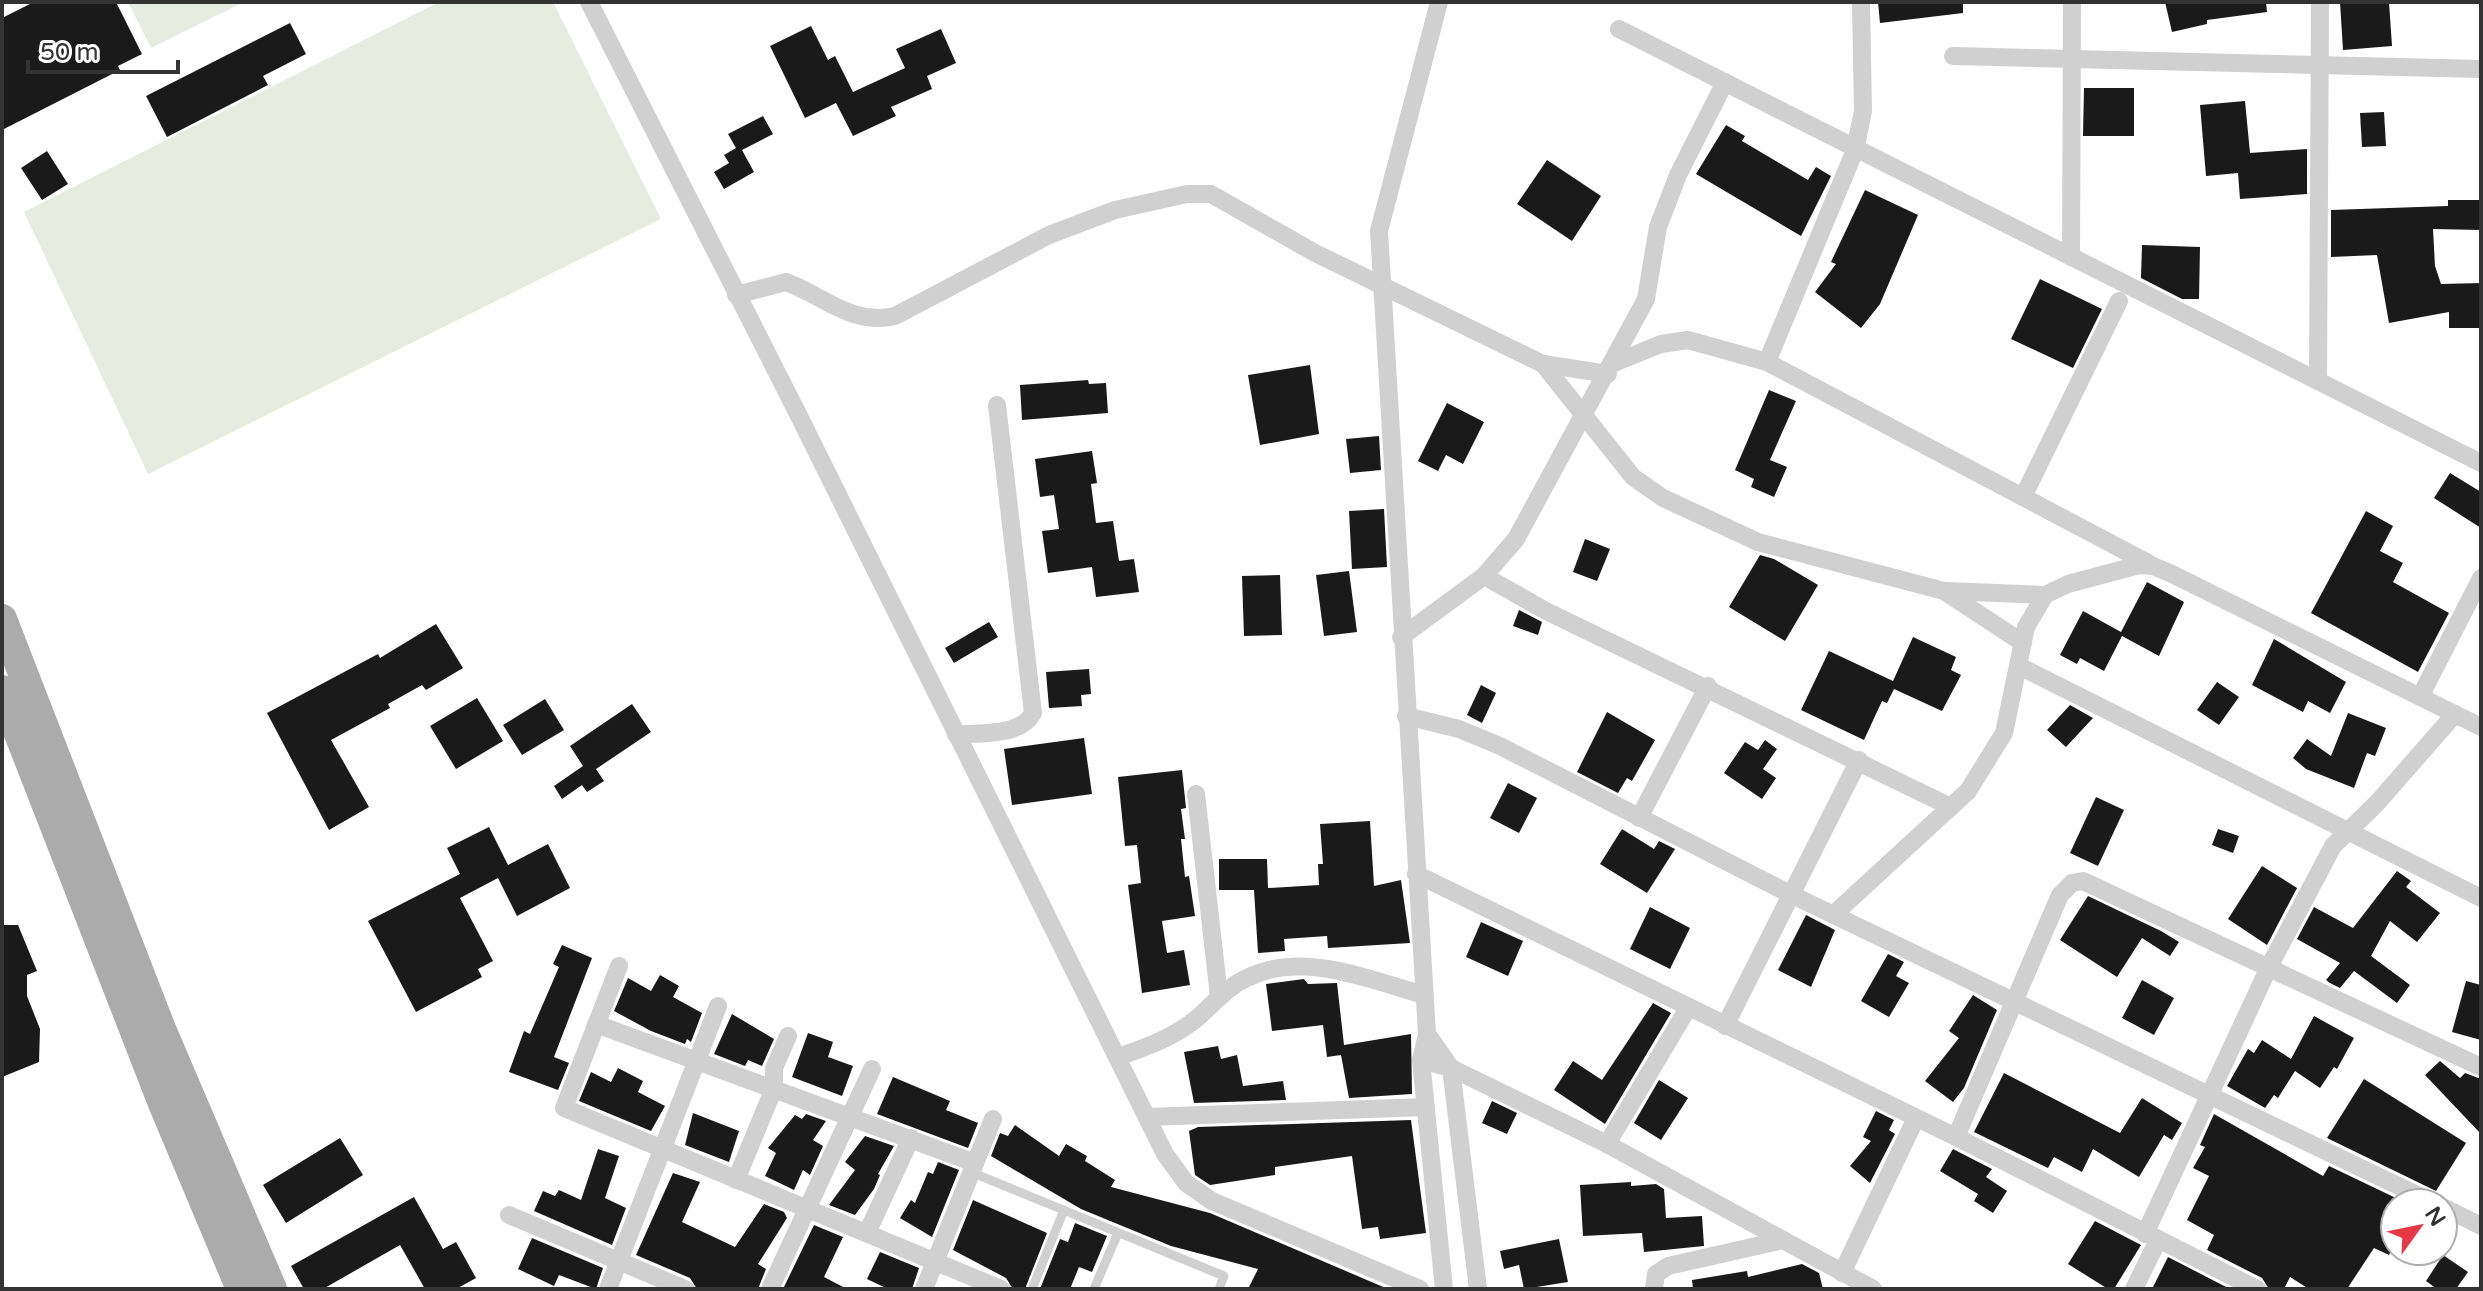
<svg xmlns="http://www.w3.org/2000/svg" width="2483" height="1291" font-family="'Varela Round',sans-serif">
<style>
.grass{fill:#e6ecdf}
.building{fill:#1a1a1a}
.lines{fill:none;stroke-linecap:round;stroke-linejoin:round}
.service{stroke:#d0d0d0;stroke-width:9}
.minor{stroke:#d0d0d0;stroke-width:18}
.primary{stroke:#ababab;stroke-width:30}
</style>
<rect width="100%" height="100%" fill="#fff"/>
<!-- grass -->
<g class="grass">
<path d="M128,2H244L151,48Z"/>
<path d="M439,2H553L661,219L148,474L24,212Z"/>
</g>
<!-- building -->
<g class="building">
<path d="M34,2H116L142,54L118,66L120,70L2,130V18Z"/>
<path d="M1878,2H1963V13L1880,23Z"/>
<path d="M2165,2H2266L2267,12L2207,20V24L2172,32Z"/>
<path d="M2340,2H2389L2392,46L2343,50Z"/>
<path d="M290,23L306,54L263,76L268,85L167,137L146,96Z"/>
<path d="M811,26L828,60L835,56L853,92L905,68L896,49L941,29L956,63L927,76L932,89L891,107L896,116L853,136L836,103L805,118L770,46Z"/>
<path d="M2084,88H2134V136H2083Z"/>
<path d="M2245,101L2250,153L2307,149V194L2240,199L2238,173L2206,176L2200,105Z"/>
<path d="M2384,112L2386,146L2362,147L2360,113Z"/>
<path d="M763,116L773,134L742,150L754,172L724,189L714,172L729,163L724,155L736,148L728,134Z"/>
<path d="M1726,125L1745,136L1742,141L1808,180L1816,167L1831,176L1801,236L1696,174Z"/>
<path d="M47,151L68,184L42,200L21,168Z"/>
<path d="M1547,160L1601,196L1572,241L1517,204Z"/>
<path d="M1865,190L1918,215L1880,304L1861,328L1815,292L1836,264L1831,262Z"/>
<path d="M2448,200H2481V230L2433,229L2435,266L2441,284L2481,283V328H2449V312L2389,323L2377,255L2331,257V210L2448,206Z"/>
<path d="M2142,245L2200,247L2199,299H2182L2141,278Z"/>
<path d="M2040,279L2102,309L2073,368L2011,339Z"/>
<path d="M1310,365L1319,434L1260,445L1248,375Z"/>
<path d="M1088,380L1089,384L1106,383L1108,413L1022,420L1020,385Z"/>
<path d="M1769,390L1796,401L1770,460L1787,467L1774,497L1751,487L1754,479L1735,470Z"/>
<path d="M1447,403L1484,422L1463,464L1446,455L1438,471L1418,461Z"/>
<path d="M1379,436L1381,470L1350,473L1346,439Z"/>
<path d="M1092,451L1097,483L1091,484L1096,523L1113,521L1119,561L1134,559L1139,592L1096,597L1092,567L1048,573L1042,531L1059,529L1054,495L1040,497L1035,459Z"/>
<path d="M2450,473L2481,492V528L2434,498Z"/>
<path d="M1384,509L1387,567L1352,569L1349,511Z"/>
<path d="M2366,511L2393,526L2380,551L2403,563L2393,582L2449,613L2418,672L2311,613Z"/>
<path d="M1585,539L1610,549L1597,581L1573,572Z"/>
<path d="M1760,555L1774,559L1818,585L1785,641L1729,607Z"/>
<path d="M1349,571L1357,632L1324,636L1316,575Z"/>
<path d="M1280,575L1282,635L1244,636L1242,576Z"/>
<path d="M2147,582L2184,602L2159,656L2122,636L2104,671L2080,658L2077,664L2060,655L2083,611L2121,632Z"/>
<path d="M1519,610L1542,622L1538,635L1513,626Z"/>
<path d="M989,622L998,637L954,663L945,648Z"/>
<path d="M436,624L463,668L426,690L422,685L388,704L390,708L331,740L369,807L329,830L267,713L378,654L380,658Z"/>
<path d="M1913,637L1956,657L1951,670L1961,675L1942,711L1894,689L1887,703L1882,701L1864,740L1801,710L1829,651L1893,681Z"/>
<path d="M2274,639L2346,682L2330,713L2308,701L2303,712L2252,685Z"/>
<path d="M1089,669L1091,694L1081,695L1082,706L1049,708L1046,672Z"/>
<path d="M2217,682L2239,697L2219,725L2197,710Z"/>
<path d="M1481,685L1496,693L1482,723L1467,715Z"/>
<path d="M477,698L503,741L456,769L430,726Z"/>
<path d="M545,699L564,730L522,755L503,725Z"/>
<path d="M632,704L651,732L596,769L604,781L587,792L582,785L562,799L554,786L583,766L570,746Z"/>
<path d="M2070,705L2093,718L2066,747L2047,730Z"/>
<path d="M1607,712L1655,740L1632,781L1627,778L1618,793L1577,772Z"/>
<path d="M2348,713L2386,728L2375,756L2367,753L2354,788L2306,769L2293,758L2307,739L2331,756Z"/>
<path d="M1084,738L1092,794L1012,805L1004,749Z"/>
<path d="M1765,740L1777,749L1763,769L1776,778L1762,799L1724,773L1745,742L1758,750Z"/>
<path d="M1182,770L1186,808L1181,809L1185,839H1181L1185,877L1189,876L1195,916L1162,921L1167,953L1184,950L1190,985L1142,993L1128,885L1141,883L1137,845L1125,846L1118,777Z"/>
<path d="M1508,783L1537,798L1519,833L1490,818Z"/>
<path d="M2096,797L2124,810L2098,866L2070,853Z"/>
<path d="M1370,821L1374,886L1401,880L1410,943L1328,948L1327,936L1284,939L1285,951L1258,953L1254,890H1219V859H1267L1268,888L1319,885L1318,864H1323L1320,824Z"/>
<path d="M489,827L508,865L548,844L570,888L517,916L498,878L460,898L493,961L478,969L482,977L416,1012L368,921L460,874L447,848Z"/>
<path d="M1622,829L1654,849L1659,841L1675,849L1647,893L1600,864Z"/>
<path d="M2218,829L2239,836L2233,853L2212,845Z"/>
<path d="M2262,866L2297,888L2267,945L2228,919Z"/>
<path d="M2397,871L2411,881L2406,887L2440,913L2417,942L2390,921L2371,956L2410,985L2397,1003L2354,971L2340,988L2330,983L2326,980L2340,963L2297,939L2314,907L2353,928Z"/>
<path d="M2088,896L2161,931L2179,942L2170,956L2142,938L2117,977L2060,940Z"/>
<path d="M1650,907L1690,928L1670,969L1630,949Z"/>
<path d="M1806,915L1835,930L1811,987L1778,970Z"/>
<path d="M1481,922L1523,941L1508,976L1466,957Z"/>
<path d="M2,925H18L37,971L27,975V996L40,1029L39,1062L2,1077Z"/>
<path d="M562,945L592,958L554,1057L569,1063L558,1090L509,1072L524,1031L530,1034L559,967L553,964Z"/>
<path d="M1888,954L1904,962L1896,976L1909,983L1889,1017L1861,1001Z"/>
<path d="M660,975L679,986L673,997L702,1013L691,1042L687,1039L685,1044L651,1031L614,1011L628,978L651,991Z"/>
<path d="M1304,979L1308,984L1337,983L1344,1045L1411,1034L1412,1094L1349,1098L1341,1055L1327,1057L1323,1025L1272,1031L1266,984Z"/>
<path d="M2142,980L2174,998L2154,1035L2122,1018Z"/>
<path d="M2466,981L2481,985V1040L2452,1032Z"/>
<path d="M1973,995L1997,1010L1964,1088L1953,1102L1925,1081L1959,1038L1949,1031Z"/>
<path d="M1653,1003L1671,1013L1605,1124L1554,1090L1573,1061L1602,1080Z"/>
<path d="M732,1014L774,1039L762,1066L748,1060L745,1066L714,1054Z"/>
<path d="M2314,1016L2354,1038L2337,1069L2334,1067L2320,1088L2295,1071L2278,1098L2274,1095L2265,1108L2227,1086L2248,1049L2254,1053L2262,1040L2291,1059Z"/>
<path d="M808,1033L833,1042L828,1057L853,1066L842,1096L792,1077Z"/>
<path d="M1218,1046L1221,1059L1237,1055L1243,1086L1283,1081L1286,1100L1194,1103L1184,1052Z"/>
<path d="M2440,1061L2460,1078L2465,1073L2481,1079V1134L2425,1075Z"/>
<path d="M618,1068L643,1081L638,1092L665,1106L651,1131L579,1101L591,1072L611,1082Z"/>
<path d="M2004,1073L2120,1133L2142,1098L2182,1123L2172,1140L2164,1135L2139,1177L2093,1149L2082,1172L2054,1157L2048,1168L1974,1132Z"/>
<path d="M893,1077L950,1101L946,1110L978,1123L968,1148L877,1114Z"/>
<path d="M2364,1079L2466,1143L2436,1191L2327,1138Z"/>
<path d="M1659,1080L1688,1098L1661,1140L1634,1123Z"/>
<path d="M1492,1101L1517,1113L1507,1134L1482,1123Z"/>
<path d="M1876,1111L1894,1120L1889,1130L1895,1134L1870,1183L1850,1166L1871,1141L1863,1137Z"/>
<path d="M693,1113L739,1131L729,1162L685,1145Z"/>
<path d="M806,1114L826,1121L813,1140L823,1146L810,1175L803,1170L794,1190L765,1176L776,1153L768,1148L795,1115L802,1119Z"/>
<path d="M2214,1114L2323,1176L2329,1166L2398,1199L2395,1243L2389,1255L2374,1248L2347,1289H2309L2290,1277L2284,1289H2269L2262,1278L2207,1250L2214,1235L2187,1220L2209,1176L2193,1168L2205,1147L2200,1145Z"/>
<path d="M1411,1120L1426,1233L1380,1239L1378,1227L1362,1229L1352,1156L1275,1167V1175L1210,1185L1195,1175L1189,1131L1198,1127Z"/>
<path d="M1015,1125L1059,1156L1066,1144L1087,1156L1085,1161L1115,1180L1111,1187L1210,1213L1388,1289H1248L1258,1269L1171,1246L1081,1209L991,1156L1000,1133L1008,1136Z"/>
<path d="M865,1136L894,1146L878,1174L880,1175L874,1189L855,1215L829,1205L855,1170L845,1162Z"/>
<path d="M340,1138L363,1175L286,1223L263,1185Z"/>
<path d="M598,1149L619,1156L605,1198L626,1208L612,1245L534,1211L543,1191L555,1196L559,1190L581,1200Z"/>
<path d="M1953,1149L1992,1169L1986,1177L2007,1191L1993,1213L1974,1201L1978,1194L1940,1171Z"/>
<path d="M938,1162L959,1170L932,1237L900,1218L911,1200L915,1203L928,1172L933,1174Z"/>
<path d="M673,1173L700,1182L682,1222L735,1247L764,1204L784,1212L787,1218L758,1264L766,1269L758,1289H697L690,1278L636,1255Z"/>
<path d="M1631,1182V1186L1656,1184L1664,1189L1666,1218L1702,1216L1704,1246L1644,1252L1642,1233L1583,1236L1580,1185Z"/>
<path d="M414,1197L443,1249L456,1242L476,1278L456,1289H425L400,1245L323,1289H304L291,1266Z"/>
<path d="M973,1200L1047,1233L1025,1289H1013L1006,1278L953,1250Z"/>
<path d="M2095,1221L2141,1245L2114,1289H2108L2068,1264Z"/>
<path d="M1075,1223L1107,1236L1092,1272L1079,1267L1070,1289H1040L1060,1239L1068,1242Z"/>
<path d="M814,1225L843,1237L824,1277L847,1289H783Z"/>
<path d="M532,1238L603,1268L596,1289L559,1275L554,1286L518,1269Z"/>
<path d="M1559,1239L1568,1282L1524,1289L1519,1265L1504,1269L1500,1251Z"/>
<path d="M880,1252L919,1268L912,1289H888L867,1279Z"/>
<path d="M2443,1255L2468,1272L2456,1289H2437L2426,1281Z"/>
<path d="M2168,1257L2230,1289H2152Z"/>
<path d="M1802,1264L1819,1273L1823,1289H1693L1692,1280L1747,1271L1748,1277Z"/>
</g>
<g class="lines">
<!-- service -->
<g class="service">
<path d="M971,1172L1224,1276L1219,1289"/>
<path d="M1032,1289L1064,1210"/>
<path d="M1094,1289L1118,1233"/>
</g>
<!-- minor -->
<g class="minor">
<path d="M589,2L798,414L1165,1154L1186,1183L1212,1201L1420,1289"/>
<path d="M1439,2L1379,231L1427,1034L1421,1060L1444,1289"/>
<path d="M1619,29L2481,463"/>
<path d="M1953,56L2481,69"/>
<path d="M2071,257L2072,2"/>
<path d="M736,295L786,282C824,296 852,326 895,316L1049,235L1115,210L1187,194H1211L1315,253L1543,364L1633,477L1663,498L1758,542L1944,591L2023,643"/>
<path d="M1767,362L1855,150L1863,111L1861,2"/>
<path d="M1614,363L1661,344L1688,340L1767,362L2150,564"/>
<path d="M1543,364L1608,374"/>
<path d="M2318,381L2320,2"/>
<path d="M2023,497L2119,301"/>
<path d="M1484,576L1546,611L1951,807"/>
<path d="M1947,591L2045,595"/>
<path d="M1401,637L1484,576L1516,539L1646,299L1658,227L1678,175L1725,82"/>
<path d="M2019,666L2481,898"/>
<path d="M2420,697L2481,578"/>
<path d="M1406,716L1459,729L1500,746L1790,894L2434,1203"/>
<path d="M956,735C981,732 1020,737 1033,713L997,405"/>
<path d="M1196,794L1219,996"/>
<path d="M1639,818L1708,686"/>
<path d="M1416,874L1956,1137L2257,1289"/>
<path d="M1833,915L1968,791L2004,733L2026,627L2045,595L2068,584L2139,565L2153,566L2172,574L2481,727"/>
<path d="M619,966L564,1108L1001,1289"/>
<path d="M596,1024L975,1163"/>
<path d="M1725,1026L1859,760"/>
<path d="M1427,1034L1451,1068L1478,1289"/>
<path d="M1118,1057C1144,1048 1169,1039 1191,1023C1211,1008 1225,987 1249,977C1304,951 1370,980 1424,995"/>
<path d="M1421,1060L1451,1068L1607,1144L1873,1289"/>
<path d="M1147,1117L1426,1107"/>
<path d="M1956,1137L2060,895L2072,883L2083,881L2481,1067"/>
<path d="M1607,1144L1688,1008"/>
<path d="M736,1180L774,1088V1068L788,1036"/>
<path d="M2443,1207L2481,1226"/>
<path d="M509,1215L685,1289"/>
<path d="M867,1233L911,1138"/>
<path d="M2145,1234L2269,967L2333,846L2377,803L2455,714"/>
<path d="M1842,1273L1916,1118"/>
<path d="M608,1289L718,1006"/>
<path d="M770,1289L872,1069"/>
<path d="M924,1289L993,1119"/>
<path d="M1654,1289L1656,1274L1668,1266L1783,1240"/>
<path d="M2134,1289L2158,1240"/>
</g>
<!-- primary -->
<g class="primary">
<path d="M2,619L161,1029L272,1289"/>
<path d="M2,690L164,1106L241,1289"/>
</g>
</g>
<!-- border -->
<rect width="2483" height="1291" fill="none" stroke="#333333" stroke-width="8"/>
<!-- north arrow -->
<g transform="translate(2419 1227) rotate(57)"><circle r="38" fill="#ffffff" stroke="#adadad" stroke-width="2"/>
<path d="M0-6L14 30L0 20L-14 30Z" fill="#e63946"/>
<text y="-12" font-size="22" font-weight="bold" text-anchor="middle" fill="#333333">N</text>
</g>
<!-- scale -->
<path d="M28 60v12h150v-12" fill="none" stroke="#333333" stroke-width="4"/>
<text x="40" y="60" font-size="24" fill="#333333" stroke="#ffffff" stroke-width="6" paint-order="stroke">50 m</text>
</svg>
